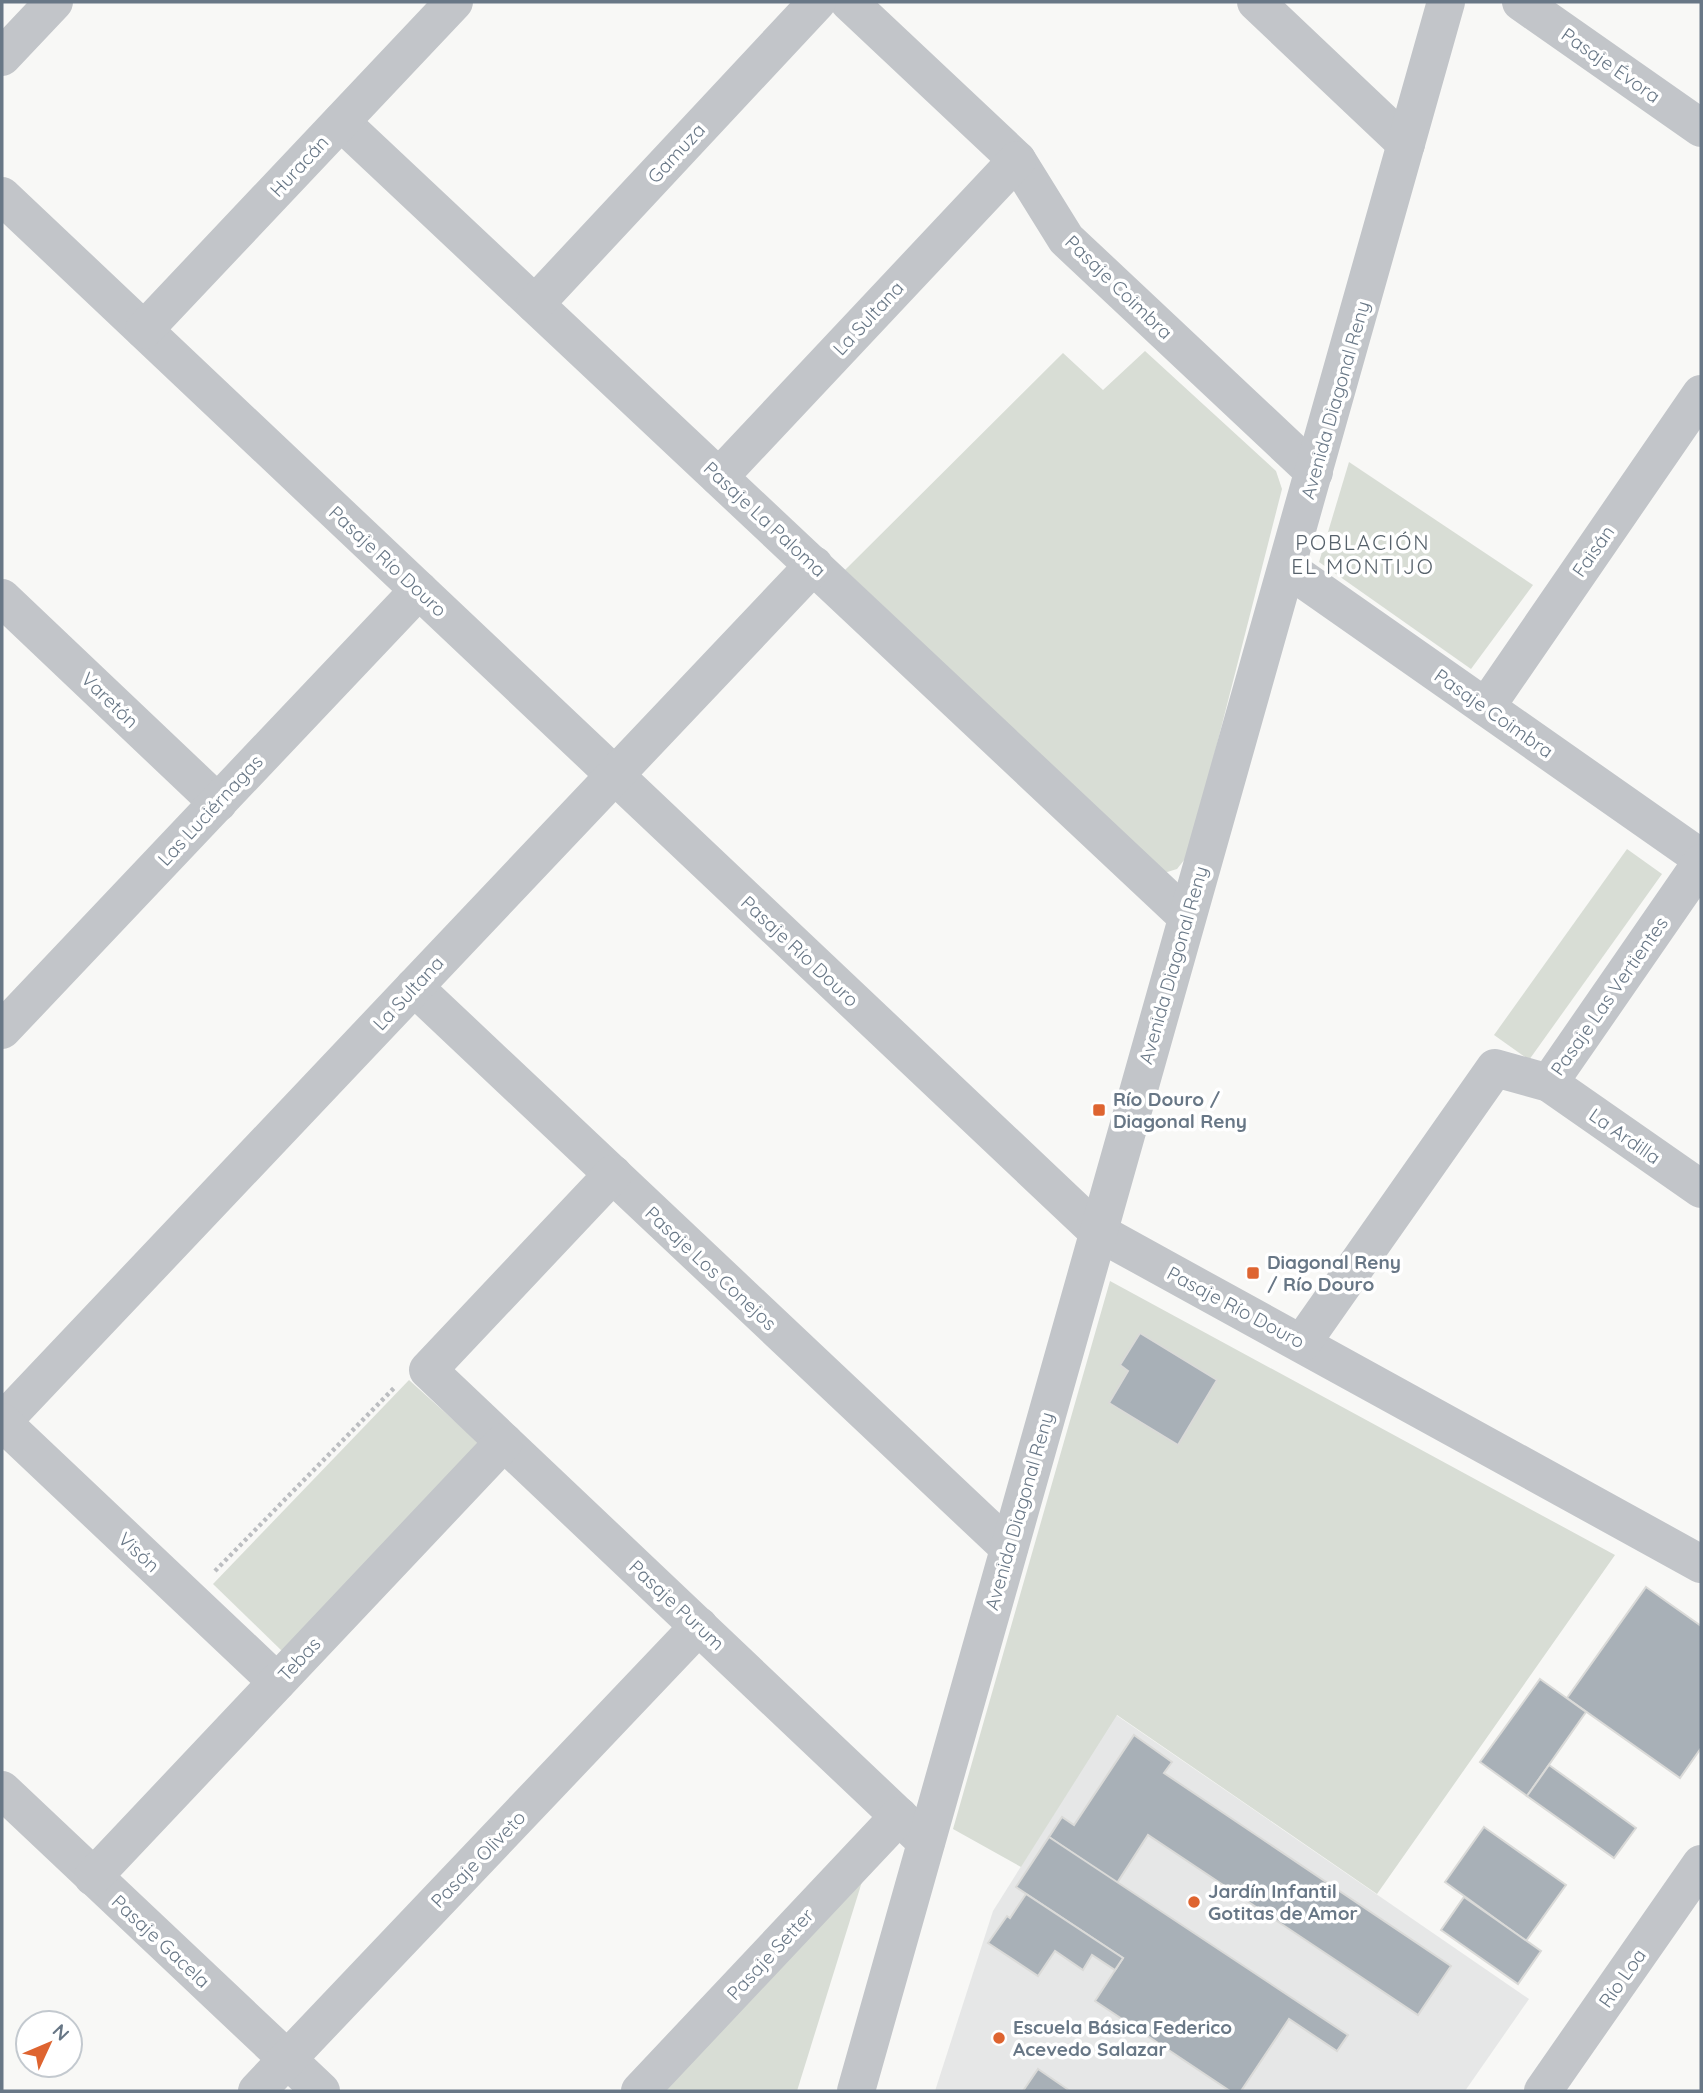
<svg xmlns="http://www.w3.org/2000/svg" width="1703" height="2093" font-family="Quicksand,sans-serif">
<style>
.built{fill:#e6e7e7}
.green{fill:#d8ddd5}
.building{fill:#a8b0b7;stroke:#dadad8;stroke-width:2}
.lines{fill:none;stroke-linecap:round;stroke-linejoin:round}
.path{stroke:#bcbec1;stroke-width:4.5;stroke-dasharray:3.5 3.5;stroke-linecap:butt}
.minor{stroke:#c2c5c9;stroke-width:38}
.poi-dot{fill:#de6430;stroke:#fff;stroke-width:2.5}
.labels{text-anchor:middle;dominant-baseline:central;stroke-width:7;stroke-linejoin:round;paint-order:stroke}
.street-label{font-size:19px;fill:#687786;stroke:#fff}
.poi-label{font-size:19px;font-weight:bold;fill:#687786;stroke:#fff;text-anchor:start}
.neighbourhood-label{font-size:21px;letter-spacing:2px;fill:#56616b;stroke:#fff}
</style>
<rect width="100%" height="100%" fill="#f8f8f6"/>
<!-- built -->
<path class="built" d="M1116,1715L1529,1999L1465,2091H935L993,1911Z"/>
<!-- green -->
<g class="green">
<path d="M1145,351L1276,471L1282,489L1189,854L1177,869L1164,873L845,570L1063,353L1103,390Z"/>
<path d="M1349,462L1533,585L1471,669L1319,562Z"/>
<path d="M1627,849L1662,874L1529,1060L1494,1035Z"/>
<path d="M1110,1281L1615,1555L1377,1894L1117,1715L1021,1867L953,1829Z"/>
<path d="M409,1380L479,1443L284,1653L213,1584Z"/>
<path d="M865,1872L797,2091H656Z"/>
</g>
<!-- building -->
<g class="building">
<path d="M1140,1333L1217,1380L1178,1445L1109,1403L1128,1371L1120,1365Z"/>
<path d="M1646,1587L1701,1626V1748L1680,1778L1567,1698Z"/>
<path d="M1540,1679L1586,1712L1527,1796L1480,1762Z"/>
<path d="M1134,1735L1172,1762L1164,1773L1451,1966L1418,2015L1148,1835L1117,1883L1049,1837L1062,1817L1074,1825Z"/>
<path d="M1549,1765L1636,1828L1614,1858L1527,1796Z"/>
<path d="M1484,1827L1566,1885L1526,1941L1445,1882Z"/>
<path d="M1049,1837L1348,2035L1337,2051L1289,2019L1241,2091H1230L1095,2001L1123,1958L1016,1887Z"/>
<path d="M1026,1894L1123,1958L1115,1970L1092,1955L1083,1970L1055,1951L1038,1976L988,1943L1007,1916L1010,1918Z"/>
<path d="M1464,1897L1541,1951L1518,1984L1441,1930Z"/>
<path d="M1038,2069L1070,2091H1023Z"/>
</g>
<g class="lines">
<!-- path -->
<path class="path" d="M215,1571L395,1387"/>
<!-- minor -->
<g class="minor">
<path d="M849,2L1017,160L1066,239L1314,472"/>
<path d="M1256,2L1406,144"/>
<path d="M1521,2L1701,128"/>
<path d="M2,57L54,2"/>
<path d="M341,122L1187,917"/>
<path d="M2,196L1098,1232L1701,1564"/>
<path d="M535,304L817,2"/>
<path d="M144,330L454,2"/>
<path d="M719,477L1017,160"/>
<path d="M1287,568L1701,858"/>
<path d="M2,598L218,803"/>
<path d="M1486,707L1701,394"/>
<path d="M414,987L1009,1548"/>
<path d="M2,1030L419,590"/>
<path d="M1549,1083L1701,863"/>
<path d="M613,1174L428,1370L926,1842"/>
<path d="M1302,1343L1495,1068L1549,1083L1701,1189"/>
<path d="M2,1422L814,565"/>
<path d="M2,1422L277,1682"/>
<path d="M2,1790L321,2091"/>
<path d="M93,1877L504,1442"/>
<path d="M257,2091L699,1626"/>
<path d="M640,2091L899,1816"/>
<path d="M856,2091L1446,2"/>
<path d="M1543,2091L1701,1864"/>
</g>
</g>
<!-- markers -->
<g class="poi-dot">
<rect x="1092" y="1103" width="14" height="14" rx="3.5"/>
<rect x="1246" y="1266" width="14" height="14" rx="3.5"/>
<circle cx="1194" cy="1902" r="7"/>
<circle cx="999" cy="2038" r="7"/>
</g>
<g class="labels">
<!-- street labels -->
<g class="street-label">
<text transform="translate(1611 65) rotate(35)">Pasaje Évora</text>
<text transform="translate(676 153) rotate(-47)">Gamuza</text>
<text transform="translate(299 166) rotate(-47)">Huracán</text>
<text transform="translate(1119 287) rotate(44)">Pasaje Coimbra</text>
<text transform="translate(868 318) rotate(-47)">La Sultana</text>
<text transform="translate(1335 400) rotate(-74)">Avenida Diagonal Reny</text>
<text transform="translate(765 519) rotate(43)">Pasaje La Paloma</text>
<text transform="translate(1593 551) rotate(-55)">Faisán</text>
<text transform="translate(388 561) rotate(43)">Pasaje Río Douro</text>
<text transform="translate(110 700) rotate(44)">Varetón</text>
<text transform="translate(1494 713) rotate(35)">Pasaje Coimbra</text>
<text transform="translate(210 810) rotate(-47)">Las Luciérnagas</text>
<text transform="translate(800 951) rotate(43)">Pasaje Río Douro</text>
<text transform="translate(1173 965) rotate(-74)">Avenida Diagonal Reny</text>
<text transform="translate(408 993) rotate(-47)">La Sultana</text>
<text transform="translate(1609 996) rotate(-55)">Pasaje Las Vertientes</text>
<text transform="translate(1625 1136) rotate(35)">La Ardilla</text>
<text transform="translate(711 1268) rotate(43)">Pasaje Los Conejos</text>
<text transform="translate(1236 1307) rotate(28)">Pasaje Río Douro</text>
<text transform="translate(1019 1511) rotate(-74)">Avenida Diagonal Reny</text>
<text transform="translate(139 1552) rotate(43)">Visón</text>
<text transform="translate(677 1605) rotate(43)">Pasaje Purum</text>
<text transform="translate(299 1659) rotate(-47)">Tebas</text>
<text transform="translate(478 1859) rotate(-46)">Pasaje Oliveto</text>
<text transform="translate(161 1941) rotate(43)">Pasaje Gacela</text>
<text transform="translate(770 1954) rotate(-47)">Pasaje Setter</text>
<text transform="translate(1622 1978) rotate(-55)">Río Loa</text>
</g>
<!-- poi labels -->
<g class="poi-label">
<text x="1113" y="1099">Río Douro /<tspan x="1113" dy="22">Diagonal Reny</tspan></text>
<text x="1267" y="1262">Diagonal Reny<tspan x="1267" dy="22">/ Río Douro</tspan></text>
<text x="1208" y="1891">Jardín Infantil<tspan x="1208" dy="22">Gotitas de Amor</tspan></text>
<text x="1013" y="2027">Escuela Básica Federico<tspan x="1013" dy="22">Acevedo Salazar</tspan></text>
</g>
<!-- neighbourhood labels -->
<g class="neighbourhood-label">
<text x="1363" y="542">POBLACIÓN<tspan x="1363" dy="24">EL MONTIJO</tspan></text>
</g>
</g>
<!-- border -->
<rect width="1703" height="2093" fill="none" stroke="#687786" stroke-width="7"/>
<!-- north arrow -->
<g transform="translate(49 2044) rotate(46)"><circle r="33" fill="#ffffff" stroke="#c3c9cf" stroke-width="2"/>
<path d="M0-5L12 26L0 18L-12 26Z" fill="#de6430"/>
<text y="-10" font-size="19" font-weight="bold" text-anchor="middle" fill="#687786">N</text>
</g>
</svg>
